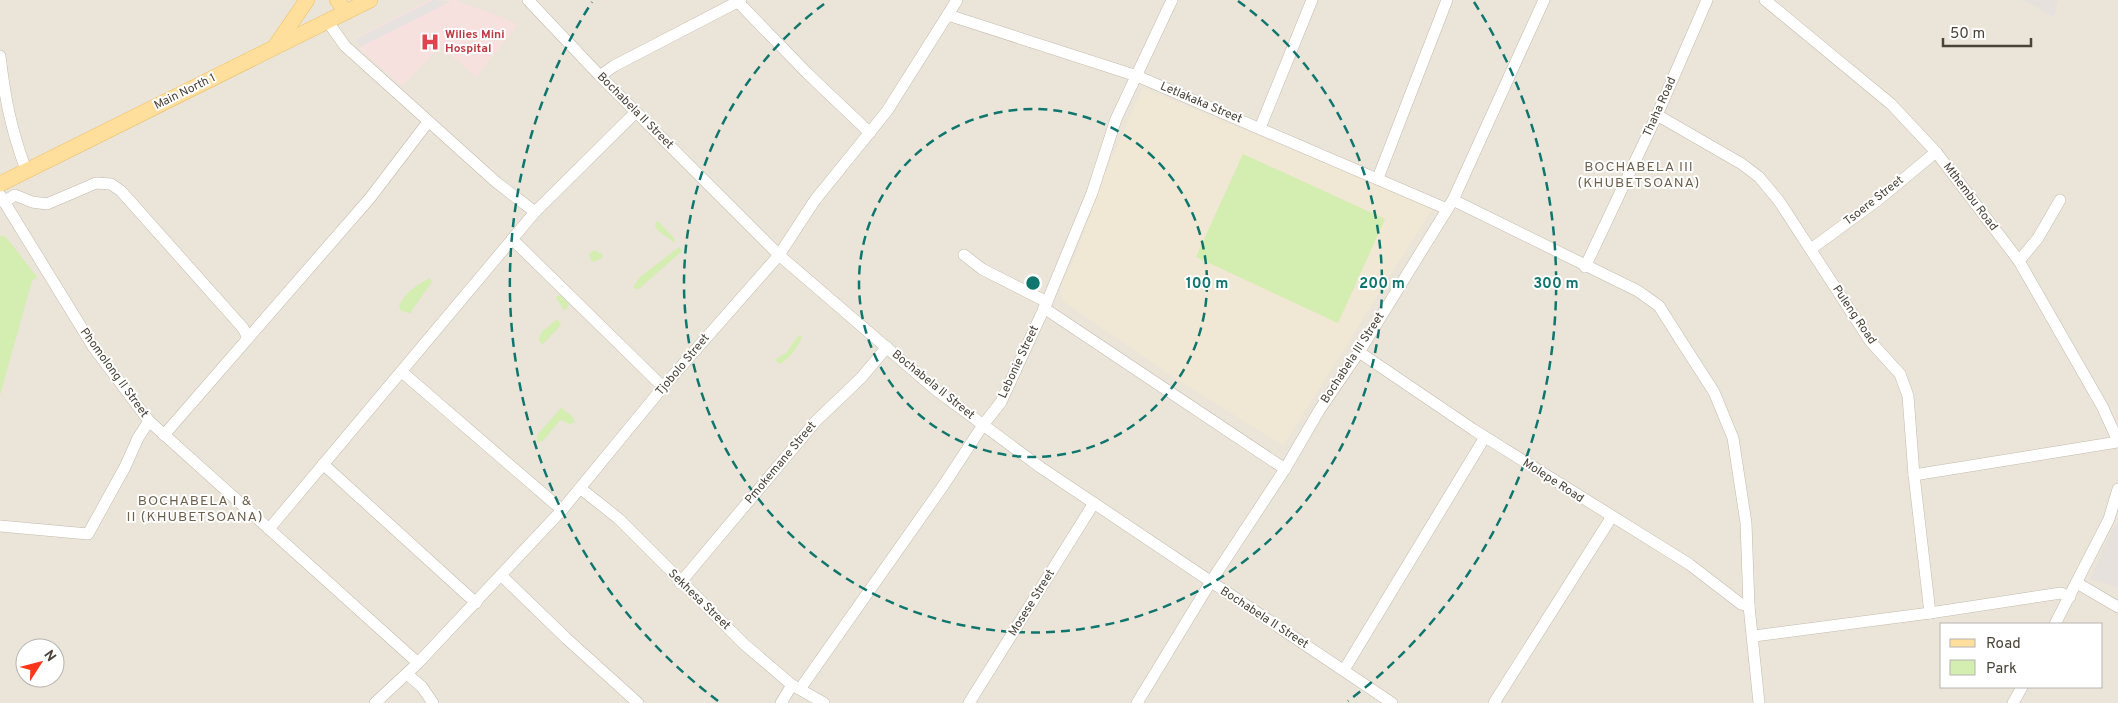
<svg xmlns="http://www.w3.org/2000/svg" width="2118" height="703" font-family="Overpass,sans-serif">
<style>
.residential{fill:#ebe4d8;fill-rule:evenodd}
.industrial{fill:#e6e1dc}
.education{fill:#f0e7d4}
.medical{fill:#f7e1de}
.green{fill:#d4edb1}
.parking{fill:#e5e2df}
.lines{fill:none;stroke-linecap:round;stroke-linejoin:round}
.minor-casing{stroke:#c3baac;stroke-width:12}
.major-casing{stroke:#ecbf63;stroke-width:16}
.minor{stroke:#fff;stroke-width:11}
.major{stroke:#ffdf9b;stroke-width:15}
.ring{fill:none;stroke:#0f766e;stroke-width:2.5;stroke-dasharray:9 6}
.labels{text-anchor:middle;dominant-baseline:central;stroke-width:4;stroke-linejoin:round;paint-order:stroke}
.health-label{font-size:12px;font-weight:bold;fill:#be3a42;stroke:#fff;text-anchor:start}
.street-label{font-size:12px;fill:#4b4338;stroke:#fff}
.neighbourhood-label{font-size:14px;letter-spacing:1px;fill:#6f614e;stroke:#fff}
.centre{fill:#0f766e;stroke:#fff;stroke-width:2.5}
.ring-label{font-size:15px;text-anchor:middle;font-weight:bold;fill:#0f766e;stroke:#fff;stroke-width:4;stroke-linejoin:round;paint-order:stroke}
</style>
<rect width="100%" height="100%" fill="#f6f2eb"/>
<!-- residential -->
<path class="residential" d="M0,0H2118V703H0ZM1942,624H2102V687H1942ZM25,648H55V678H25Z"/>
<!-- industrial -->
<g class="industrial">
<path d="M2023,0H2058L2054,17Z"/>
<path d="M2115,524L2118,525V587L2090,579Z"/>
</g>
<!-- education -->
<path class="education" d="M1143,88L1433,208L1283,446L1167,373L1063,301L1060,288L1075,257L1104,175Z"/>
<!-- medical -->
<path class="medical" d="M429,0H455L509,20L517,26L476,77L441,46L402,86L361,50L355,38Z"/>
<!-- green -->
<g class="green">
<path d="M1243,154L1385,219L1338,323L1196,257Z"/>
<path d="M658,221L674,238L675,243L657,230L655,224Z"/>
<path d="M0,236H5L37,277L32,281L0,395Z"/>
<path d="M679,247L682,251L639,289H635L633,287L640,277Z"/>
<path d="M595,250L603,255L602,258L594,262L591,260L589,254Z"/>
<path d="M430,278L432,282L410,313L401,311L399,306C406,291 417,285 430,278Z"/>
<path d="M560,295L569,303L567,309L563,310L560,303L557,300L556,297Z"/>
<path d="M557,319L561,325L543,344L540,342L539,338L542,332Z"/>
<path d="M799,335L802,337C798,347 789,359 780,364L777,362L776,359L786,353Z"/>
<path d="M561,408L572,416L575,422L569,424L560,420L543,441L537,442V435Z"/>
</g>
<!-- parking -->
<path class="parking" d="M433,0L451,1L360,47L356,39Z"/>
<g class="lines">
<!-- minor casing -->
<g class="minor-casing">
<g id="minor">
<path d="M528,0L600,76L779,255L936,390L1040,467L1392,703"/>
<path d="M1765,0L1891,104L1936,152L2019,261L2102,406L2118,441"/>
<path d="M738,2L807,73L870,133"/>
<path d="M948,15L1137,76L1447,209"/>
<path d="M0,56C5,99 11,129 26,170"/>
<path d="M600,76L614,66L741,0"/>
<path d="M1657,115L1742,164L1759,177L1779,201L1870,341L1900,374L1908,396L1914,475L1930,613"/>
<path d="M1260,128L1312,0"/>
<path d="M1378,178L1447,0"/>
<path d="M0,195L94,348L149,421L418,663"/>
<path d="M1453,200L1638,291L1659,306L1685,347L1714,392L1733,438L1746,523L1749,606L1759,703"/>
<path d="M4,202L15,195L32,202L47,204L96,183L111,184L121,191L243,328L248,338"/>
<path d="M535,212L636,112"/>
<path d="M512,239L663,387"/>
<path d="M1811,249L1878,200L1936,152"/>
<path d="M964,255L982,269L1047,302"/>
<path d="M2019,261L2038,238L2060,200"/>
<path d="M1585,267L1657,115L1707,0"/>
<path d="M1044,308L1285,469"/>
<path d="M1359,352L1474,430L1689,564L1741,604L1749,606"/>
<path d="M402,372L562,510"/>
<path d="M164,435L370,198L428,122"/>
<path d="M323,464L476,603"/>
<path d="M1914,475L2118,442"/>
<path d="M580,488L619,519L744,644L792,685L824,703"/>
<path d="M0,526L88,534L125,467L138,438L149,421"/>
<path d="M269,529L535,212L496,182L345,46L328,22"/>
<path d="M502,576L567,639L638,703"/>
<path d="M680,583L816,421L861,378L887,347"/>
<path d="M2077,583L2118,607"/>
<path d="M2055,624L2109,519L2118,489"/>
<path d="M1754,636L1930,613L2061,593L2070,597"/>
<path d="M1344,670L1485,437"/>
<path d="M407,674L422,687L433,703"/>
<path d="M800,689L943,486L983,425L1001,402L1047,302L1092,193L1116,119L1172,0"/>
<path d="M375,703L418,663L562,510L663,387L779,255L815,200L887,111L957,0"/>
<path d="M781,703L792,685"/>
<path d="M969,703L1094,503"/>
<path d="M1137,703L1210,583L1285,469L1320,409L1359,352L1453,200L1544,0"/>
<path d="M1494,703L1611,518"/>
<path d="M2013,703L2022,687"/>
</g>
</g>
<!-- major casing -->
<g class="major-casing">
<g id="major">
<path d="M337,0L346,12"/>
<path d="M276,45L307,0"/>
<path d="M0,184L370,0"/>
</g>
</g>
<!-- minor -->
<use href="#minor" class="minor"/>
<!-- major -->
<use href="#major" class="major"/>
</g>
<!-- distance rings -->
<g class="ring">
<circle cx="1033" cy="283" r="174"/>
<path d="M1238 1A349 349 0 1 1 828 1"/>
<path d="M718 701A523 523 0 0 1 592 2M1474 2A523 523 0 0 1 1348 701"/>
</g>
<!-- icons -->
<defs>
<g id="hospital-bare" transform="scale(1.5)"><path d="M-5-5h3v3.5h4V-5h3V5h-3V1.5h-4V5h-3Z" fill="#e0444e" stroke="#fff" stroke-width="2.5" paint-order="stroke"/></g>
</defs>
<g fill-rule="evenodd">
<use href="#hospital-bare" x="430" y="42"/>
</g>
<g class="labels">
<!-- health labels -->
<g class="health-label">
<text x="445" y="35">Wilies Mini<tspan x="445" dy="14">Hospital</tspan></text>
</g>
<!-- street labels -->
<g class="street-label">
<text transform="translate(185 92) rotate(-26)">Main North 1</text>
<text transform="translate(1201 103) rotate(23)">Letlakaka Street</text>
<text transform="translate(1660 107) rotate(-66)">Thaha Road</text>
<text transform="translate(635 111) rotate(45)">Bochabela II Street</text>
<text transform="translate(1970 197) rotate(53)">Mthembu Road</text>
<text transform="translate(1874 201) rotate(-38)">Tsoere Street</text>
<text transform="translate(1854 315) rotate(56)">Puleng Road</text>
<text transform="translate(1353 358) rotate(-57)">Bochabela III Street</text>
<text transform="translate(1019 362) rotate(-65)">Lebonie Street</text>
<text transform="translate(683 365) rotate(-50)">Tjobolo Street</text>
<text transform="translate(114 373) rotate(54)">Phomolong II Street</text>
<text transform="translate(933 385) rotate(39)">Bochabela II Street</text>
<text transform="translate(781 463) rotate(-50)">Pmokemane Street</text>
<text transform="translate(1553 481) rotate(33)">Molepe Road</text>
<text transform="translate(699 600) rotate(44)">Sekhesa Street</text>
<text transform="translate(1032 603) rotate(-58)">Mosese Street</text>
<text transform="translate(1264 618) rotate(33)">Bochabela II Street</text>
</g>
<!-- neighbourhood labels -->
<g class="neighbourhood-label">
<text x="1639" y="167">BOCHABELA III<tspan x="1639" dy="16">(KHUBETSOANA)</tspan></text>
<text x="195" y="501">BOCHABELA I &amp;<tspan x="195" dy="16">II (KHUBETSOANA)</tspan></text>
</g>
</g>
<circle cx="1033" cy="283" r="8" class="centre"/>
<g class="ring-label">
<text x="1207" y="288">100 m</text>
<text x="1382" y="288">200 m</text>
<text x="1556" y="288">300 m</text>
</g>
<!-- legend -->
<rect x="1940" y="623" width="162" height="65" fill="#ffffff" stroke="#b7b4af"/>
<rect x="1950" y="639" width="25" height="8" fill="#ffdf9b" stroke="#b7b4af"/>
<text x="1986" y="648" font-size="15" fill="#4b4338">Road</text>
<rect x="1950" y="660" width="25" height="15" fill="#d4edb1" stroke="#b7b4af"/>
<text x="1986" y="673" font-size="15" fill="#4b4338">Park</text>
<!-- north arrow -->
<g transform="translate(40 663) rotate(54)"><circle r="24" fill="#ffffff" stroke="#b7b4af"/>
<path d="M0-4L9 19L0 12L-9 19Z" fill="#ff3519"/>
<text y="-8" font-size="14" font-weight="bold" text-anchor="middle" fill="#4b4338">N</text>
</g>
<!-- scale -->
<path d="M1943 38v8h88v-8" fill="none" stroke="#4b4338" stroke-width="2.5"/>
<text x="1950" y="38" font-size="15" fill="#4b4338" stroke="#ffffff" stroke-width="4" paint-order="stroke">50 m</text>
</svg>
